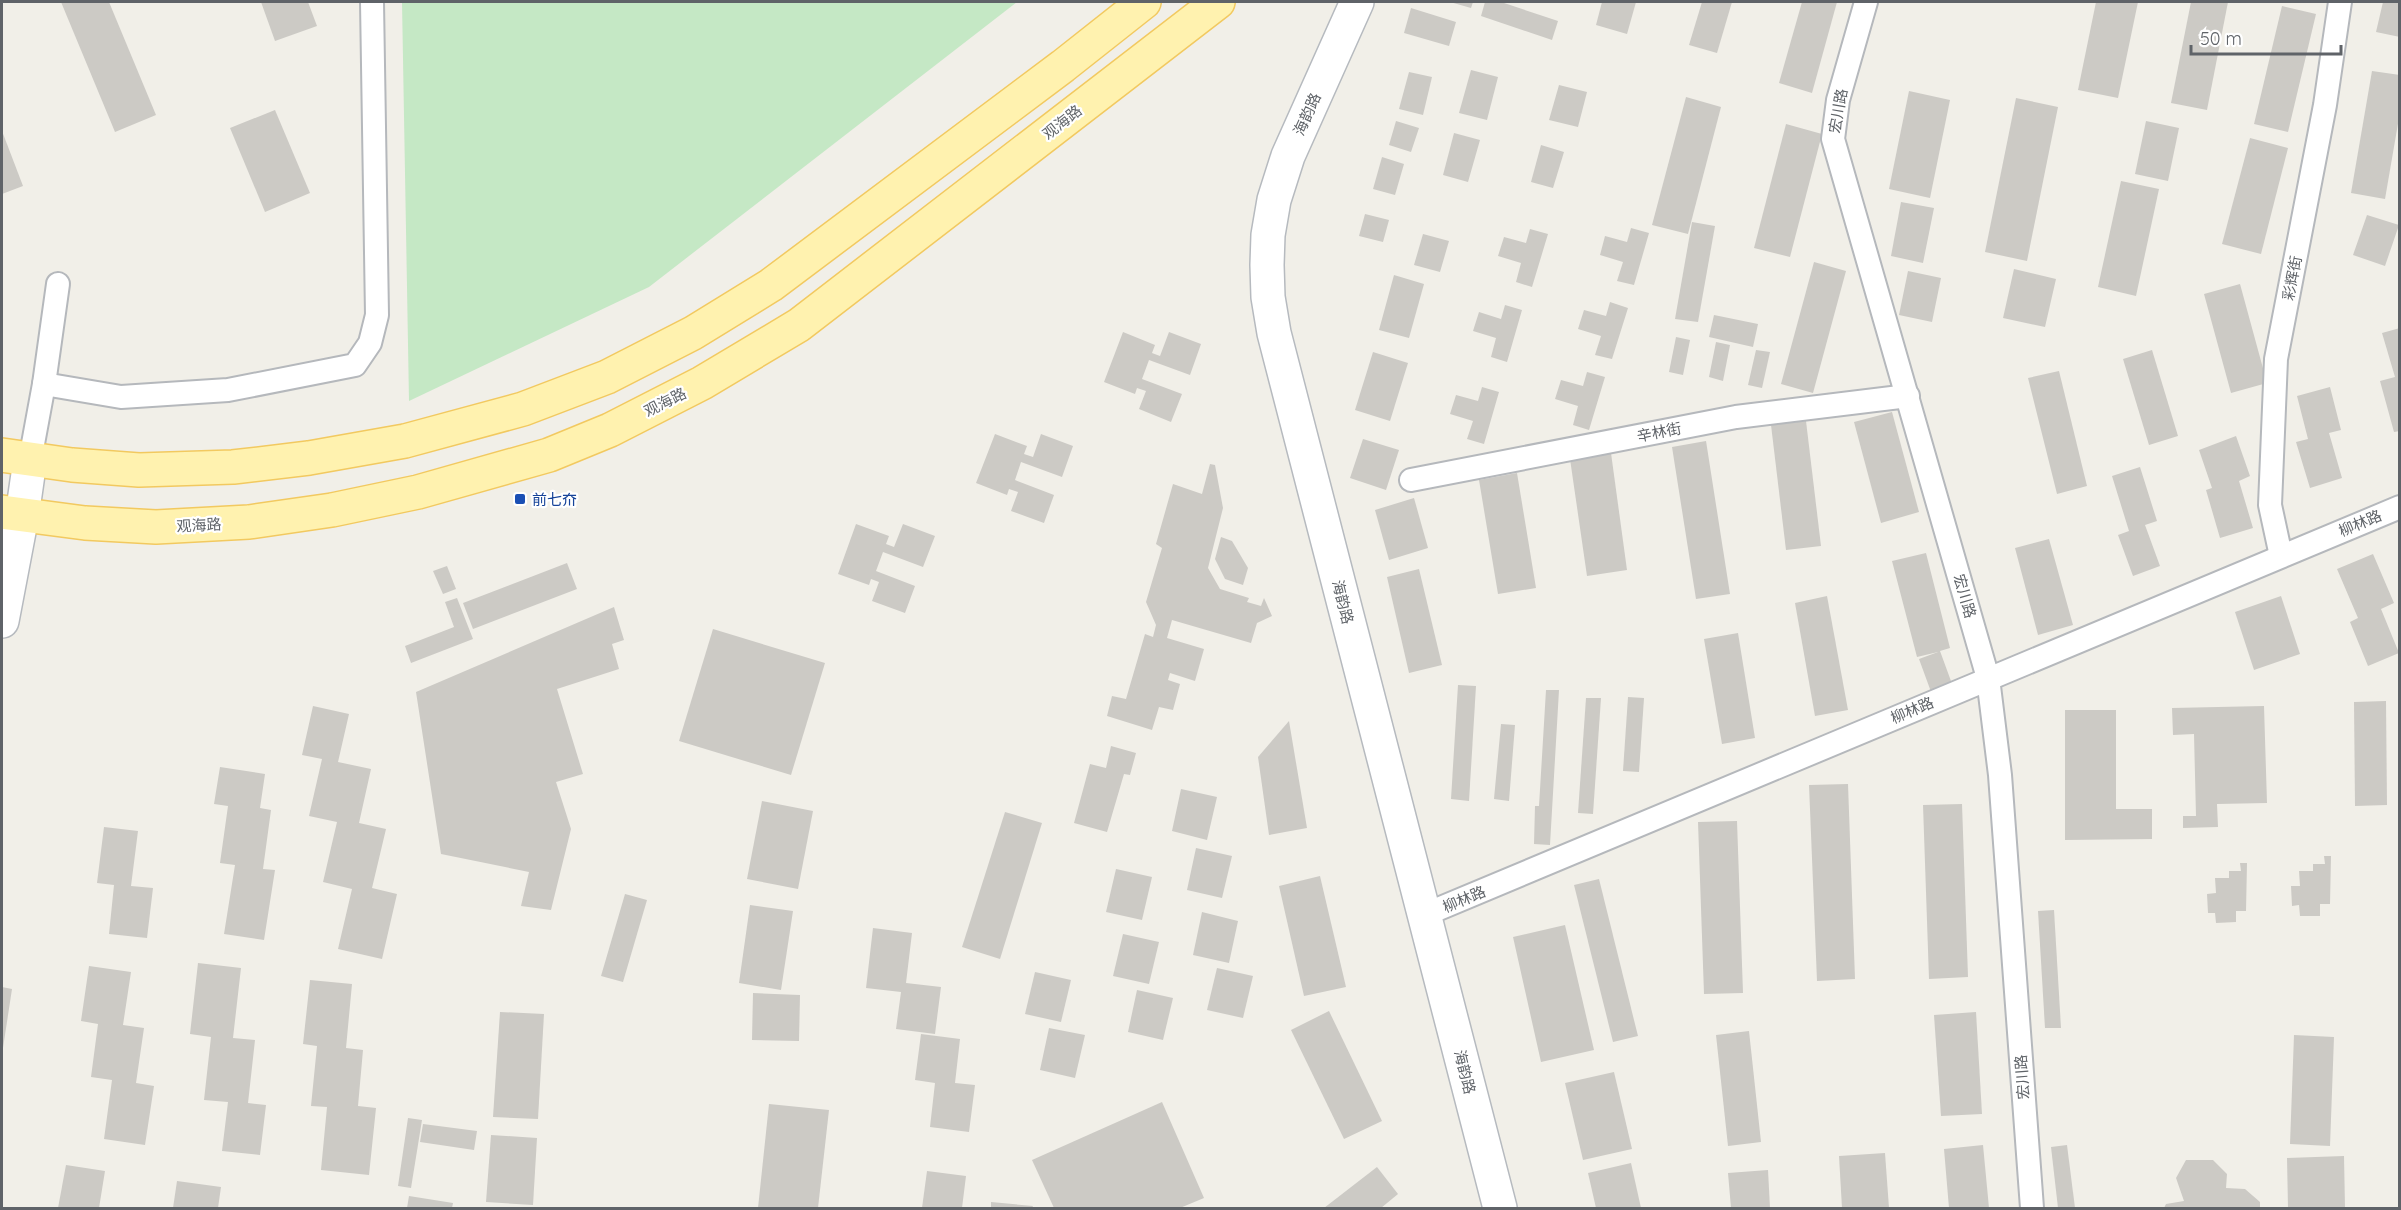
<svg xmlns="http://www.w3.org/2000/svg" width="2401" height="1210" font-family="Quicksand,'Noto Sans SC',sans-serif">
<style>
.green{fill:#c5e8c5}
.building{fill:#cccac5}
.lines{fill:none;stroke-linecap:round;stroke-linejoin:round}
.street-casing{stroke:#b5b8bc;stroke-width:26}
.secondary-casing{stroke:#b6babf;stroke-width:36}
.primary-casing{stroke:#f2c960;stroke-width:36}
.street{stroke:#fff;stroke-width:22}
.secondary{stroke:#fff;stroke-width:33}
.primary{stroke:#fff2af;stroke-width:33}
.transit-dot{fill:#1a4fb4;stroke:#fff;stroke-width:2}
.labels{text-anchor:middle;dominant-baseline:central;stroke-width:4.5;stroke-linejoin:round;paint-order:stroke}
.street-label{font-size:15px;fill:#5f6368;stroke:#fff}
.transit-label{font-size:15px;fill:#164399;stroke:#fff;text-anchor:start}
</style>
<rect width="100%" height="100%" fill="#f1efe8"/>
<!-- green -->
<path class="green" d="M402,2H1017L649,287L409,401Z"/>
<!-- building -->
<g class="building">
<path d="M61,2H109L156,115L115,132Z"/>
<path d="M261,2H308L317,26L275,41Z"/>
<path d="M1450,2H1473L1471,8Z"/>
<path d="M1485,2H1501L1558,21L1552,40L1481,16Z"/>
<path d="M1602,2H1636L1627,34L1596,25Z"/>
<path d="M1702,2H1732L1717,53L1689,45Z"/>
<path d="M1802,2H1837L1812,93L1779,83Z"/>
<path d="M2096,2H2138L2118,98L2078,90Z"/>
<path d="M2191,2H2228L2207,110L2171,103Z"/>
<path d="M2383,2H2400V37L2376,32Z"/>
<path d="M2282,6L2316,14L2288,132L2254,124Z"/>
<path d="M1411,8L1456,22L1449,46L1404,33Z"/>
<path d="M1471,70L1498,77L1487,120L1459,113Z"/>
<path d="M2372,71L2400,75V112L2385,199L2351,193Z"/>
<path d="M1409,72L1432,77L1423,115L1399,109Z"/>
<path d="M1559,85L1587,92L1578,127L1549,120Z"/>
<path d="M1909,91L1950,100L1930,198L1889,189Z"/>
<path d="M1686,97L1721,107L1688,234L1652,225Z"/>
<path d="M2016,98L2058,107L2027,261L1985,252Z"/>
<path d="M275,110L310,193L265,212L230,128Z"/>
<path d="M1396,121L1419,128L1411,152L1389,145Z"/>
<path d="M2146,121L2179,128L2168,181L2135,174Z"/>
<path d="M1786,124L1822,134L1790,257L1754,248Z"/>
<path d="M2,131L23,186L2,194Z"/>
<path d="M1454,133L1480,140L1468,182L1443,175Z"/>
<path d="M2250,138L2288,148L2261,254L2222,244Z"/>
<path d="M1541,145L1564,152L1553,188L1531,182Z"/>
<path d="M1382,157L1404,164L1395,195L1373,189Z"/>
<path d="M2121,181L2159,189L2136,296L2098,287Z"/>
<path d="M1901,202L1934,208L1923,263L1891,256Z"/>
<path d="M1365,214L1389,220L1383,242L1359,236Z"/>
<path d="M2367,215L2399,225L2385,266L2353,255Z"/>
<path d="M1692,222L1715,226L1698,322L1675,319Z"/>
<path d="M1631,228L1649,233L1634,285L1617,281L1623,262L1600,255L1605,236L1627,242Z"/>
<path d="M1530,229L1548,234L1532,287L1516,282L1521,263L1498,256L1504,237L1526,243Z"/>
<path d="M1423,234L1449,241L1440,272L1414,265Z"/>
<path d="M1814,262L1846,271L1813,393L1781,384Z"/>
<path d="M2014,269L2056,279L2045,327L2003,318Z"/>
<path d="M1908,271L1941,278L1932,322L1899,315Z"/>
<path d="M1394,275L1424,284L1409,338L1379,330Z"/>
<path d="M2240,284L2267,383L2231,393L2204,294Z"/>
<path d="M1610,302L1628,308L1612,359L1595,355L1601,336L1578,329L1584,310L1606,316Z"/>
<path d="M1505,305L1522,310L1507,362L1491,357L1496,338L1473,331L1479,312L1501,319Z"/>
<path d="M1714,315L1758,324L1753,347L1709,337Z"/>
<path d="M2400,328V431L2394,432L2380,381L2395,377L2382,333Z"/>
<path d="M1123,332L1155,345L1152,353L1160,356L1169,332L1201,344L1190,375L1149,360L1142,379L1182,394L1171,422L1139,409L1146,391L1137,388L1135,394L1104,382Z"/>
<path d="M1676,337L1690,340L1683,375L1669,372Z"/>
<path d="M1716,342L1730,345L1723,381L1709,377Z"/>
<path d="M1756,350L1770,352L1762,388L1748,385Z"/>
<path d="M2152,350L2178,436L2149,445L2123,359Z"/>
<path d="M1373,352L1408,363L1390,421L1355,410Z"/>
<path d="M2059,371L2087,486L2057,494L2028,378Z"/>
<path d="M1587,372L1605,377L1589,430L1573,425L1578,406L1555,399L1561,380L1583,386Z"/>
<path d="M1482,387L1499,392L1484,444L1467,439L1473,421L1450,414L1456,395L1478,401Z"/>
<path d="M2330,387L2341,430L2329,433L2342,478L2310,488L2296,442L2308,439L2297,396Z"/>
<path d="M1892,412L1919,512L1881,523L1854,422Z"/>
<path d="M1806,421L1821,546L1786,550L1771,425Z"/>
<path d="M995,434L1027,446L1024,454L1033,457L1041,434L1073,446L1062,477L1021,462L1015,480L1054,495L1044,523L1011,511L1018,492L1009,489L1007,495L976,483Z"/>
<path d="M2236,436L2250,476L2239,481L2253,528L2220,538L2206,490L2212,488L2199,450Z"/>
<path d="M1363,439L1399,450L1386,490L1350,478Z"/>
<path d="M1706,441L1730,594L1696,599L1672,447Z"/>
<path d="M1611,453L1627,570L1587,576L1570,459Z"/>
<path d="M1210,464L1215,465L1223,508L1208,568L1220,589L1249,598L1247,602L1261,606L1264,598L1272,616L1257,623L1251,643L1172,620L1167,638L1204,649L1195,681L1170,673L1168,680L1180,684L1173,710L1159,707L1152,730L1107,716L1112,696L1126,699L1145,634L1153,637L1156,625L1146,602L1162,548L1156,544L1173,484L1202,494Z"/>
<path d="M2140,467L2157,521L2145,525L2160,566L2133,576L2118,535L2129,531L2112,476Z"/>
<path d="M1517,473L1536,588L1498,594L1479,480Z"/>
<path d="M1414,498L1428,548L1389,560L1375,510Z"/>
<path d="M856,524L889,536L886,544L894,547L903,524L935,536L923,567L883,552L876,571L915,586L905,613L872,601L879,582L871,579L869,585L838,574Z"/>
<path d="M1221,537L1232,541L1248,568L1243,585L1225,579L1215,559Z"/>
<path d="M2049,539L2073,625L2038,635L2015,548Z"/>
<path d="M1926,553L1950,648L1940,651L1955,692L1934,700L1919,659L1938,652L1917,657L1892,561Z"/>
<path d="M2373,554L2394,603L2381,609L2399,653L2368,666L2350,622L2358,618L2337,569Z"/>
<path d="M567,563L577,589L473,629L463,603Z"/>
<path d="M447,566L456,589L443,594L433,571Z"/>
<path d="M1419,569L1442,665L1409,673L1387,577Z"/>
<path d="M1827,596L1848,710L1815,716L1795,603Z"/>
<path d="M2281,596L2300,654L2254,670L2235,612Z"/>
<path d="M457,598L473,639L411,663L405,646L454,627L445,602Z"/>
<path d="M614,607L624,640L612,644L619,669L557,689L583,774L556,782L571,829L551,910L521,906L529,872L441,854L416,692Z"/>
<path d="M713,629L825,663L791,775L679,741Z"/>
<path d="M1738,633L1755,738L1722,744L1704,639Z"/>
<path d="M1458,685L1476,686L1469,801L1451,799Z"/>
<path d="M1546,690H1559L1550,845L1534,844L1535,806H1539Z"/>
<path d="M1628,697L1644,698L1639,772L1623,771Z"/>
<path d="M1586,698H1601L1593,814L1578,813Z"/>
<path d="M2386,701L2387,805L2355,806L2354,702Z"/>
<path d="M313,706L349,714L338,762L371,769L359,823L386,829L372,888L397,894L382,959L338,949L352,889L323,882L337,822L309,816L322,759L302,755Z"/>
<path d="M2264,706L2267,803L2217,804L2218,827L2183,828V816H2196L2194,734L2173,735L2172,708Z"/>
<path d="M2065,710H2116V809H2152V839L2065,840Z"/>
<path d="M1289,721L1307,828L1269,835L1258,757Z"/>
<path d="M1501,724L1515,725L1509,801L1494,799Z"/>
<path d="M1111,746L1136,753L1130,775L1124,774L1107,832L1074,823L1090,764L1106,768Z"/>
<path d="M220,767L265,774L260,808L271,810L263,869L275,870L264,940L224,934L235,865L220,863L228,806L214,804Z"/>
<path d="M1848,784L1855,979L1817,981L1809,785Z"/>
<path d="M1181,789L1217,797L1207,840L1172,831Z"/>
<path d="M762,801L813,811L798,889L747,879Z"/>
<path d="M1962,804L1968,977L1929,979L1923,805Z"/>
<path d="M1005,812L1042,823L1000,959L962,947Z"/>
<path d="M1737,821L1743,993L1704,994L1698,822Z"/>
<path d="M104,827L138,831L131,886L153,888L147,938L109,934L114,885L97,883Z"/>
<path d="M1196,848L1232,856L1222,898L1187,890Z"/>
<path d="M2324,856H2331L2330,904H2320V916H2300L2299,905L2292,906L2291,886H2300L2299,871H2313V864H2325Z"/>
<path d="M2240,863H2247L2246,911H2236V922L2216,923L2215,913H2208L2207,894L2216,893L2215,878H2229V871H2241Z"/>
<path d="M1116,869L1152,877L1142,920L1106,912Z"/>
<path d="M1320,876L1346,987L1304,996L1279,886Z"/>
<path d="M1599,879L1638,1036L1613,1042L1574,885Z"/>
<path d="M625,894L647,900L623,982L601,976Z"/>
<path d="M750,905L793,911L781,990L739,983Z"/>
<path d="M2054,910L2061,1028H2045L2038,911Z"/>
<path d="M1202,912L1238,921L1229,963L1193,955Z"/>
<path d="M1565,925L1594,1050L1541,1062L1513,937Z"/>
<path d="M873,928L912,933L906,983L941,987L935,1034L896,1029L901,992L866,988Z"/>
<path d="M1123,934L1159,942L1149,984L1113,976Z"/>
<path d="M198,963L241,968L233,1038L255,1040L248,1103L266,1105L260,1155L222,1151L228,1102L204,1100L211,1037L190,1034Z"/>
<path d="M89,966L131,972L123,1025L144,1028L136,1083L154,1086L145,1145L104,1139L112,1080L91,1077L98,1024L81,1021Z"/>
<path d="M1217,968L1253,976L1243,1018L1207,1010Z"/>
<path d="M1035,972L1071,980L1061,1022L1025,1014Z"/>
<path d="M310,980L352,984L346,1048L363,1050L358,1106L376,1108L369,1175L321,1170L327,1107L311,1106L317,1046L303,1044Z"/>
<path d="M2,987L12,989L3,1048H2Z"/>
<path d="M1137,990L1173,998L1163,1040L1128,1032Z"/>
<path d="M753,993L800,995L799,1041L752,1040Z"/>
<path d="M1329,1011L1382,1121L1344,1139L1291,1030Z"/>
<path d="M500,1012L544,1014L538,1119L493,1117Z"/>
<path d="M1976,1012L1982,1114L1941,1116L1934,1015Z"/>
<path d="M1049,1028L1085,1035L1075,1078L1040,1070Z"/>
<path d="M1749,1031L1761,1142L1728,1146L1716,1035Z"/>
<path d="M921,1034L960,1039L955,1083L975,1085L969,1132L930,1127L935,1083L915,1080Z"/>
<path d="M2294,1035L2334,1037L2330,1146L2290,1144Z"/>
<path d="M1614,1072L1632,1149L1583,1160L1565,1083Z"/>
<path d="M1162,1102L1204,1198L1180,1208H1054L1032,1160Z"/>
<path d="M769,1104L829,1110L818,1208H758Z"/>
<path d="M408,1118L422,1120L411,1188L398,1186Z"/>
<path d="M423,1124L477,1131L474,1150L420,1142Z"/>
<path d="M491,1135L537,1138L533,1205L486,1202Z"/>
<path d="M1983,1145L1989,1208H1949L1944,1149Z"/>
<path d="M2067,1145L2075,1208H2058L2051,1147Z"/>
<path d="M1885,1153L1889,1208H1842L1839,1156Z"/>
<path d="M2344,1156L2345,1208H2288L2287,1158Z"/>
<path d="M2186,1160H2213L2227,1174L2226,1188L2245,1189L2260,1202V1208H2164L2166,1204L2184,1201L2176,1178Z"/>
<path d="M1631,1163L1641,1208H1596L1588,1173Z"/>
<path d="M66,1165L105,1171L99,1208H58Z"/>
<path d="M1377,1167L1398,1194L1381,1208H1324Z"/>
<path d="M1768,1170L1770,1208H1731L1728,1173Z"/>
<path d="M927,1171L966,1176L962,1208H922Z"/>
<path d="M177,1181L221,1187L218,1208H173Z"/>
<path d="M409,1196L453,1203L452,1208H407Z"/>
<path d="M991,1202L1033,1206L1032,1208H991Z"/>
</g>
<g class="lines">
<!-- street casing -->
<g class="street-casing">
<g id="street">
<path d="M1866,2L1838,100L1833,139L1988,678L2000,775L2032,1208"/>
<path d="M44,384L121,397L228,390L355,365L370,343L377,315L372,2"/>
<path d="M30,460L44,384L58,284"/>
<path d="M1411,480L1736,417L1908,396"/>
<path d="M2281,556L2270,505L2276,359L2325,105L2340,2"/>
<path d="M1424,915L2400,507"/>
</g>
</g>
<!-- secondary casing -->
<g class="secondary-casing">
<g id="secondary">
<path d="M1357,2L1288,156L1274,200L1268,235L1267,265L1268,297L1274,333L1500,1208"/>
<path d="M2,621L22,516L30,460"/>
</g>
</g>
<!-- primary casing -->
<g class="primary-casing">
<g id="primary">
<path d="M2,455L72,465L139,470L233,467L309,458L405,441L523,409L607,377L693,333L771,285L1063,66L1144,2"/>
<path d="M2,512L85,523L156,527L249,522L332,510L418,492L549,455L610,430L702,383L799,325L1218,2"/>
</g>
</g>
<!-- street -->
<use href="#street" class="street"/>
<!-- secondary -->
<use href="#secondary" class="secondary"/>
<!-- primary -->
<use href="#primary" class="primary"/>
</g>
<!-- markers -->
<rect class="transit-dot" x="514" y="493" width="12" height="12" rx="3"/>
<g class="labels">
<!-- street labels -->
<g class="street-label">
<text transform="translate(1838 111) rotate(-80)">宏川路</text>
<text transform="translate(1307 114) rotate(-66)">海韵路</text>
<text transform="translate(1062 122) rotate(-38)">观海路</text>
<text transform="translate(2292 278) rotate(-79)">彩辉街</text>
<text transform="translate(665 402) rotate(-27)">观海路</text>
<text transform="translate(1659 432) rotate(-11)">辛林街</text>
<text transform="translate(2360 523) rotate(-23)">柳林路</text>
<text transform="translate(199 525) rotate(-3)">观海路</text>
<text transform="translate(1965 596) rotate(74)">宏川路</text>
<text transform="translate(1343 602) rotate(76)">海韵路</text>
<text transform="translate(1912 710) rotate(-23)">柳林路</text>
<text transform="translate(1464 899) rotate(-23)">柳林路</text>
<text transform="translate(1465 1072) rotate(76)">海韵路</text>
<text transform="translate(2022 1077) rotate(-94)">宏川路</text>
</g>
<!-- transit labels -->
<g class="transit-label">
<text x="532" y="499">前七夼</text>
</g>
</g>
<!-- border -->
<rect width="2401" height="1210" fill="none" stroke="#5f6368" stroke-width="6"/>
<!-- scale -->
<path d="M2191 45v9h150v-9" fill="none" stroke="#5f6368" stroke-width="3"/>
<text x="2200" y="45" font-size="18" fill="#5f6368" stroke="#ffffff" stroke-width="4.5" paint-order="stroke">50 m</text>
</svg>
